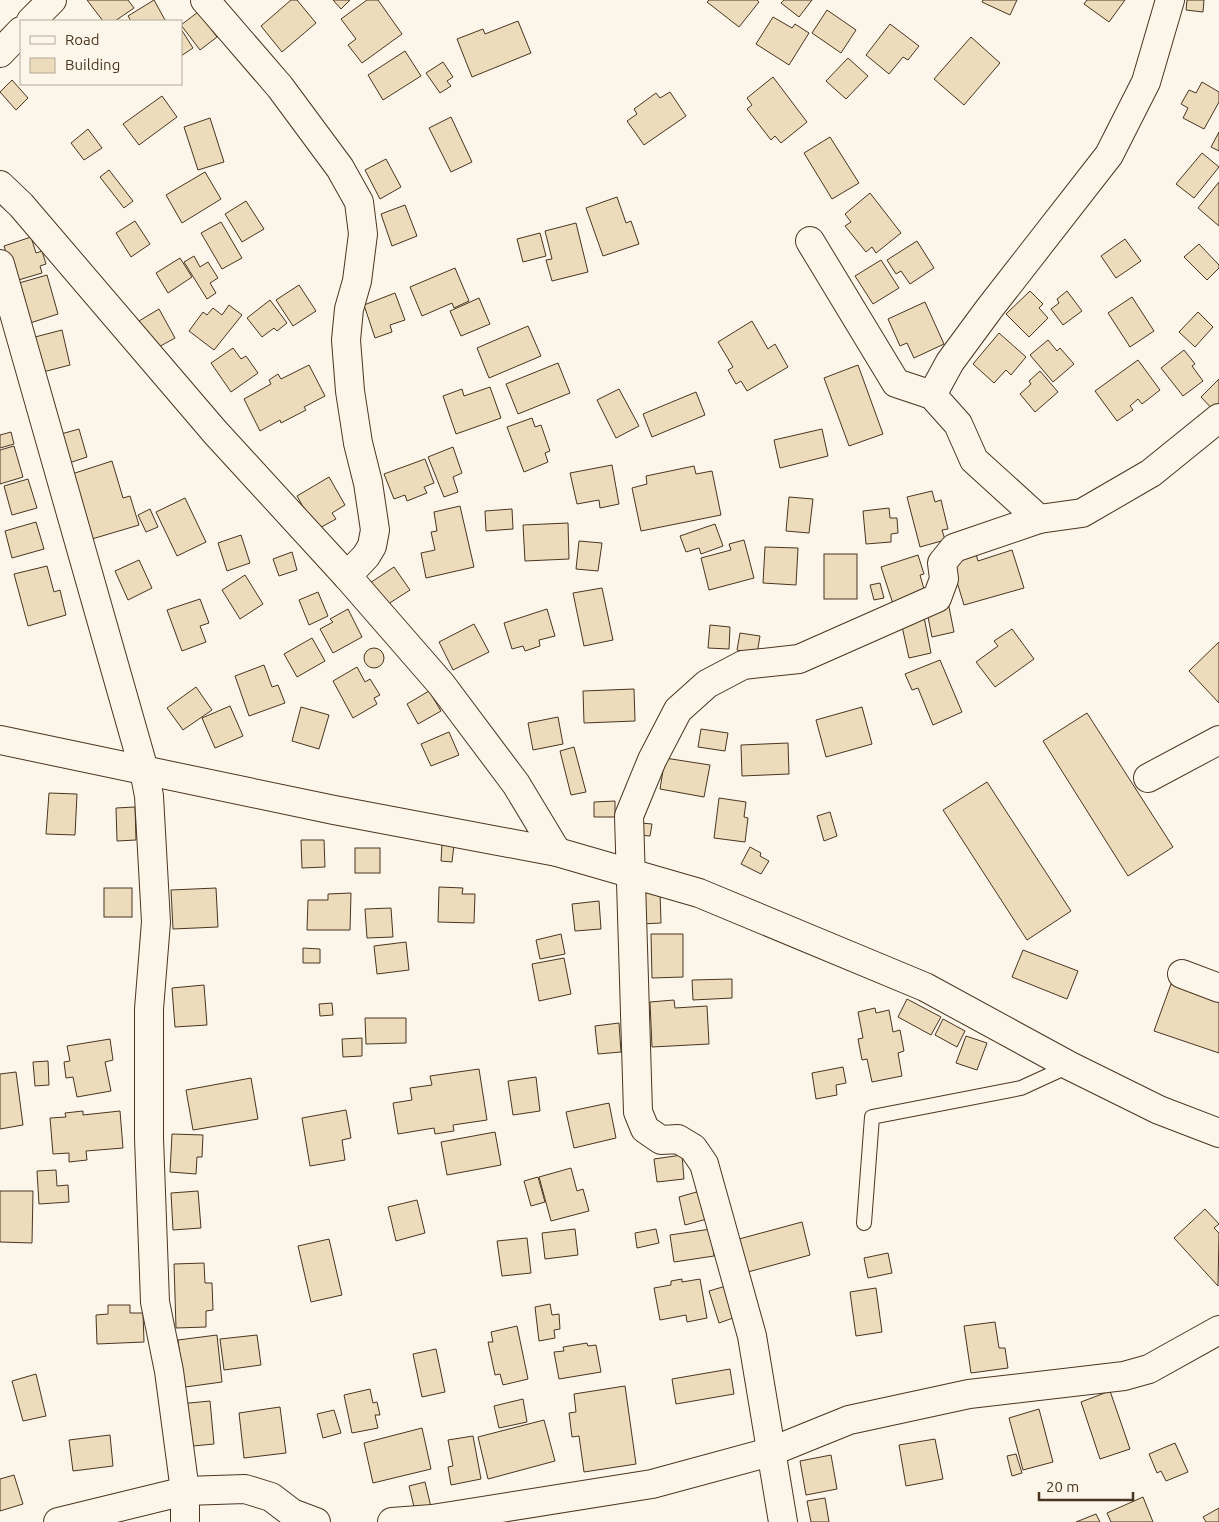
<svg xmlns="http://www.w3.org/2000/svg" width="1219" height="1522" font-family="Ubuntu,sans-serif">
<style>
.building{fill:#ecdcbc;stroke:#4a3520}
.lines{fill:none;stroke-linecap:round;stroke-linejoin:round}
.service-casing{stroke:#4a3520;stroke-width:16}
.minor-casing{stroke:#4a3520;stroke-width:30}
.tertiary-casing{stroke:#4a3520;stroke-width:30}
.service{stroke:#fbf6e9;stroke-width:14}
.minor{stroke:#fbf6e9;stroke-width:28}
.tertiary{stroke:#fbf6e9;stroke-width:28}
</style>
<rect width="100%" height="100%" fill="#fbf6e9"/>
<!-- building -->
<g class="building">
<path d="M87,0H128L134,8L115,21H103Z"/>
<path d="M154,0L165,20L163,21H131L128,16Z"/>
<path d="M291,0H297L316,23L282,52L261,26Z"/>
<path d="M333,0H350L341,9Z"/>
<path d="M367,0H378L402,34L362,63L348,45L356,39L341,19Z"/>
<path d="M709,0H757L759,2L739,27L707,2Z"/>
<path d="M784,0H812L799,17L781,3Z"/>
<path d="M983,0H1017L1010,15L982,2Z"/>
<path d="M1087,0H1125L1109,22L1084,4Z"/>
<path d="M1187,0H1204L1203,12L1186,10Z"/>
<path d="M827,10L856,30L841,53L812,33Z"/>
<path d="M198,12L217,37L200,50L181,25Z"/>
<path d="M773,17L792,28L795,24L809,33L789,65L756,44Z"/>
<path d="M518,21L531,53L472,77L457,39L483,29L485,34Z"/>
<path d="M890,24L919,46L908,60L903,57L889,74L866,55Z"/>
<path d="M181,29L193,48L181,56Z"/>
<path d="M971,37L1000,63L964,105L934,79Z"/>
<path d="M405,51L421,76L383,100L368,75Z"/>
<path d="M848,58L868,76L846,99L826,81Z"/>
<path d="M443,62L453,77L447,81L451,86L440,93L426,73Z"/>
<path d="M773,77L807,122L781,143L775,136L771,140L747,109L752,105L747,98Z"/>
<path d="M12,80L28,98L16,110L0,92Z"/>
<path d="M1202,82L1219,92V102L1204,129L1183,118L1188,108L1181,104L1189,90L1196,93Z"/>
<path d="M670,92L686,116L644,145L627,121L637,114L634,109L656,93L660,98Z"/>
<path d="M162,96L177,117L139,145L123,124Z"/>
<path d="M451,117L472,162L451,172L429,128Z"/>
<path d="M210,118L224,162L198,170L184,127Z"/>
<path d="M88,129L102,148L84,160L71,143Z"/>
<path d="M1219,132V151L1211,147Z"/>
<path d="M830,137L859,183L832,199L804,153Z"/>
<path d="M1202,153L1219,167L1194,198L1176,184Z"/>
<path d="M386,159L401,187L380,199L365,170Z"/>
<path d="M109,170L133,201L124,208L100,177Z"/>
<path d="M205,172L221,199L182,223L166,195Z"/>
<path d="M1219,182V226L1198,208Z"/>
<path d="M870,193L901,233L876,253L872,247L866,252L845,226L851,222L845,214Z"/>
<path d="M617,197L626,223L631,221L639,244L603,256L586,208Z"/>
<path d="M246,201L264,229L242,242L225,214Z"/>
<path d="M405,205L417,236L392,246L381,214Z"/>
<path d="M135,221L150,244L131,257L116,233Z"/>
<path d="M221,222L242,258L222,269L201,233Z"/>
<path d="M576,223L588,272L552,281L546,260L552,259L545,231Z"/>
<path d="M540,233L546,256L523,262L517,239Z"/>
<path d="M31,237L36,253L42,251L46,264L40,266L42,273L15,281L4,246Z"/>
<path d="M1125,239L1141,261L1116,278L1101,256Z"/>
<path d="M917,241L934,268L910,284L901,271L896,274L887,260Z"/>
<path d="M1199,244L1219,265V268L1207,280L1184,257Z"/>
<path d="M194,256L200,267L208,262L218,278L210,283L216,293L207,299L184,262Z"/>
<path d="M180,258L192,277L168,293L156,273Z"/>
<path d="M881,260L899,288L873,304L855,276Z"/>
<path d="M455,268L469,301L454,308L452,303L422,316L410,287Z"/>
<path d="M47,275L58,314L30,323L19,283Z"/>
<path d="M299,285L316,311L293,326L276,300Z"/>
<path d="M1030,291L1043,304L1039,308L1048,318L1029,337L1006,314Z"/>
<path d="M1067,291L1082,311L1063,325L1051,309L1059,303L1057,299Z"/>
<path d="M395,293L405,320L390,325L392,332L375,338L364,305Z"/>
<path d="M1132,297L1154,331L1130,347L1108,313Z"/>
<path d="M479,298L490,324L461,336L450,311Z"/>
<path d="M270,300L287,323L277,331L274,328L262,337L247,318Z"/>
<path d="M925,302L944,344L914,358L907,343L900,346L888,319Z"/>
<path d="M229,305L242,315L214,350L189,331L203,312L207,315L213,308L222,315Z"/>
<path d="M159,309L175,338L155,349L139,321Z"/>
<path d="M1198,312L1213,327L1195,347L1179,332Z"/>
<path d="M752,321L768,349L775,344L788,367L747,391L741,381L736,384L728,370L733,367L718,342Z"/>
<path d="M528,326L541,356L489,378L477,348Z"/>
<path d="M62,330L70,365L43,372L35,337Z"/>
<path d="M999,333L1026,357L1011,375L1006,370L994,383L973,364Z"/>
<path d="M1048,340L1057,351L1060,348L1074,364L1053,382L1030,355Z"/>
<path d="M233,348L241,359L246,356L258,373L231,392L211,363Z"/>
<path d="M1184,350L1195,364L1192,366L1203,381L1183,396L1161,368Z"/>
<path d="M1138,360L1160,390L1142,404L1138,399L1130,406L1133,410L1117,421L1095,391Z"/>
<path d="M558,363L570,393L518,414L506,384Z"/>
<path d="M309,365L325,396L304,407L306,410L281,423L280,420L260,431L244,399L271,384L269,380L278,374L281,379Z"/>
<path d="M858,365L883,434L849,446L824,378Z"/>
<path d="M1040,371L1058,392L1035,412L1020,394L1031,384L1029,381Z"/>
<path d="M1219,379V410L1216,413L1201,397Z"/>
<path d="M490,387L501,418L456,434L443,396L462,389L464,396Z"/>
<path d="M619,389L639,426L616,438L597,400Z"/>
<path d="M696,392L705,415L652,437L643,414Z"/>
<path d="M532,418L535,427L541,425L550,451L545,453L548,462L524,472L507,427Z"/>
<path d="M79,429L87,457L69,463L61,434Z"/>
<path d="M822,429L828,456L780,468L774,440Z"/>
<path d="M11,432L14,444L0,448V435Z"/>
<path d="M14,446L23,477L0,484V450Z"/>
<path d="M453,447L462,473L453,477L458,492L444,497L428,457Z"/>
<path d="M425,459L434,483L424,487L427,493L407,501L405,495L394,499L384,474Z"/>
<path d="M112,461L123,498L130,496L139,525L92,539L72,474Z"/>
<path d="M612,465L619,504L600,508L599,500L577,504L570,473Z"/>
<path d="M694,466L696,474L712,471L721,515L641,531L632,488L647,484L646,476Z"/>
<path d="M329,477L345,505L332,513L336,519L316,530L297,496Z"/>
<path d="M28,479L37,508L12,515L4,486Z"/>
<path d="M932,491L935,502L941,500L948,529L942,530L945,540L920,547L907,497Z"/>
<path d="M789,497L813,499L809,533L786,531Z"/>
<path d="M185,498L206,542L177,556L156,512Z"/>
<path d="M460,506L474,567L426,578L421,553L435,550L431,532L437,531L434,512Z"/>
<path d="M889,508L890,518H897L898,533L891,534V542L866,544L863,511Z"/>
<path d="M150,509L158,527L146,532L138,515Z"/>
<path d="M512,509L513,529L486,531L485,511Z"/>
<path d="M36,522L44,549L12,558L5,531Z"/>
<path d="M568,523L569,559L525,561L523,525Z"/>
<path d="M715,524L723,546L701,554L699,548L686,552L680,536Z"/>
<path d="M241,535L250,563L227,571L218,543Z"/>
<path d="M744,540L754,578L709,590L701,558L731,550L729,544Z"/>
<path d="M579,541L602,543L598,571L576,569Z"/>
<path d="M765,547L798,548L796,585L763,583Z"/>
<path d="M1012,550L1024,588L964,605L951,562L976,554L978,561Z"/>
<path d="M292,552L297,570L279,576L273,559Z"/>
<rect x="824" y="554" width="33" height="45"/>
<path d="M918,555L924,574L920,575L926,596L894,607L881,567Z"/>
<path d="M139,560L152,588L128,600L115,571Z"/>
<path d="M47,566L54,592L60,590L66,615L28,626L14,574Z"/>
<path d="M394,567L410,590L385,606L370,583Z"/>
<path d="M245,575L263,604L240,619L222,590Z"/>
<path d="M880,583L884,598L874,600L870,585Z"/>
<path d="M602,588L613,640L584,646L573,593Z"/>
<path d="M318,592L328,616L309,625L299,600Z"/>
<path d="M200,599L209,623L200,626L206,642L182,651L167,610Z"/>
<path d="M948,602L954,632L932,637L926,607Z"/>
<path d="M348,609L362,637L333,653L320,629L333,622L330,619Z"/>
<path d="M547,609L555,636L539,640L540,646L525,651L523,646L512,649L504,623Z"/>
<path d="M924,617L931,653L909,658L901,622Z"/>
<path d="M474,624L489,652L453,670L439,642Z"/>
<path d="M710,625L730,627L729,649L708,648Z"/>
<path d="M1012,629L1034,659L995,687L976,662L998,646L994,641Z"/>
<path d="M740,633L760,636L757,654L737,650Z"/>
<path d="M312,638L325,661L297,677L284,654Z"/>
<path d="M1219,642V703L1189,671Z"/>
<circle cx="374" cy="658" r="10"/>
<path d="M940,660L962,712L933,725L918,688L912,690L905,674Z"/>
<path d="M264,665L272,687L278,685L285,703L249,716L235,676Z"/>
<path d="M357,667L365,682L370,679L380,695L374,698L377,704L353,718L333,681Z"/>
<path d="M196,687L212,710L183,730L167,708Z"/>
<path d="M634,689L635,721L584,723L583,691Z"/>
<path d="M429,691L441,711L418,724L407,704Z"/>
<path d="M230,706L243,736L215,748L202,718Z"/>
<path d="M301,707L329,715L319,749L292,741Z"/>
<path d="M862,707L872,744L826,757L816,720Z"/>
<path d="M1087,713L1173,847L1128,876L1043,741Z"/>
<path d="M558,717L563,744L533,750L528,723Z"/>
<path d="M701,729L728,733L725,751L698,747Z"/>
<path d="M449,732L459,755L431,766L421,744Z"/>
<path d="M788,743L789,774L742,776L741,745Z"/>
<path d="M574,747L586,792L571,795L560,751Z"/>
<path d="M665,758L710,765L704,797L660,789Z"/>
<path d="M987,782L1071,911L1027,940L943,810Z"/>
<path d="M49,793L77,794L75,835L46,834Z"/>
<path d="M719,798L746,802L744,817L748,818L745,842L714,838Z"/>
<path d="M615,801V817H594V802Z"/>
<path d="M135,807L136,840L117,841L116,808Z"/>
<path d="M830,812L837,836L824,841L817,816Z"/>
<path d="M641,823L652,824L650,836L639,835Z"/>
<path d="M301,840H324L325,867L302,868Z"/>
<path d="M442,844L454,845L452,862L441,861Z"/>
<path d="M750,847L761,853L760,856L769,861L761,874L741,864Z"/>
<rect x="355" y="848" width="25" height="25"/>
<path d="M439,887L463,888L462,894H475L474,923L438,922Z"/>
<rect x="104" y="888" width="28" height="29"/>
<path d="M216,888L218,927L173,929L171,890Z"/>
<path d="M660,892L661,923L640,924V893Z"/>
<path d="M351,893L350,930H307L308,900H328V894Z"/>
<path d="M599,901L601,929L575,931L572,904Z"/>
<path d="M391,908L393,937L367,938L365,909Z"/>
<path d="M561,934L565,954L540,959L536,940Z"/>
<path d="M651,934H683V977L652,978Z"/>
<path d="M406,942L409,970L377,974L374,946Z"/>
<path d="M303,948L320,949V963H303Z"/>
<path d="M1023,950L1078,971L1067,999L1012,977Z"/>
<path d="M564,958L571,994L539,1001L532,964Z"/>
<path d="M732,979V998L693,1000L692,980Z"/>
<path d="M1171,984L1219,1000V1053L1154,1031Z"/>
<path d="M204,985L207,1025L175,1027L172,988Z"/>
<path d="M907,999L941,1017L931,1035L898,1017Z"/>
<path d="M674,1000L675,1008L707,1006L709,1044L652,1047L650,1002Z"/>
<path d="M332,1003L333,1015L320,1016L319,1004Z"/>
<path d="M875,1008L876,1013L889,1010L893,1032L900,1030L904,1051L898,1053L902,1076L872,1082L867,1059L862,1060L858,1039L863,1038L858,1012Z"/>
<path d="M365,1018H406V1043L366,1044Z"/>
<path d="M943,1019L965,1031L957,1047L935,1035Z"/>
<path d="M619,1023L621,1052L598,1054L595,1026Z"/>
<path d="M966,1036L987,1043L977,1070L956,1063Z"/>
<path d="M362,1038V1056L343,1057L342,1039Z"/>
<path d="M110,1039L113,1060L105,1062L111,1091L77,1097L73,1077L66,1078L64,1062L70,1061L67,1046Z"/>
<path d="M48,1061L49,1085L35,1086L33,1062Z"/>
<path d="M843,1067L846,1083L836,1085L837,1095L816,1099L812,1073Z"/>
<path d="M479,1069L487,1120L453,1125L454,1131L435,1134L434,1128L398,1134L393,1103L412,1100L410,1088L432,1085L430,1076Z"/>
<path d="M16,1072L23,1125L0,1129V1074Z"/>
<path d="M536,1077L540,1111L513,1115L508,1081Z"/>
<path d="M251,1078L258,1119L193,1130L186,1090Z"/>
<path d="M609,1103L616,1138L574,1148L566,1112Z"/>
<path d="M346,1110L351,1138L342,1140L345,1160L310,1166L302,1118Z"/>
<path d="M83,1111V1115L120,1111L123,1148L86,1151L87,1160L69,1162V1153L53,1154L50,1118L66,1117L65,1113Z"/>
<path d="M495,1132L501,1165L447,1175L441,1142Z"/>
<path d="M172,1134L203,1135L202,1157H197L196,1174L170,1172Z"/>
<path d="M682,1155L684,1179L657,1182L654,1159Z"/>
<path d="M571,1168L577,1191L583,1189L589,1211L551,1221L539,1177Z"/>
<path d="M56,1170L57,1186L68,1185L69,1202L39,1204L37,1171Z"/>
<path d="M538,1177L545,1202L531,1206L524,1181Z"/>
<path d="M0,1191H33L32,1243L0,1242Z"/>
<path d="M198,1191L201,1228L173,1230L171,1193Z"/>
<path d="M700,1191L707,1219L685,1225L679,1197Z"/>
<path d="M417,1200L425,1233L396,1241L388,1207Z"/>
<path d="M1205,1209L1219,1224L1214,1228L1219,1233L1218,1286L1174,1238Z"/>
<path d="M802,1222L810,1255L748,1272L739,1239Z"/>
<path d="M575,1229L578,1255L545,1259L542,1233Z"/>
<path d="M656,1229L659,1243L637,1248L635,1233Z"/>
<path d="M711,1229L714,1256L674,1262L670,1235Z"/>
<path d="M527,1238L531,1273L502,1276L497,1241Z"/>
<path d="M329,1239L342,1295L311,1302L298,1246Z"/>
<path d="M888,1253L892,1273L868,1278L864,1258Z"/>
<path d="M204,1263L205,1283H212L213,1310L206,1311V1327L176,1328L174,1264Z"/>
<path d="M682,1279V1282L700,1279L707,1318L687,1322L686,1315L660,1320L654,1288L671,1285V1281Z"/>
<path d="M726,1286L736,1317L719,1323L709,1291Z"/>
<path d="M876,1288L882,1332L856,1336L850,1292Z"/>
<path d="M550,1304L552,1315L559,1314L560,1329L554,1330L555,1338L539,1341L535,1307Z"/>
<path d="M108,1305H130V1313H143L144,1342L97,1344L96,1315L108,1314Z"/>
<path d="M995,1322L999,1348H1005L1008,1368L971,1373L964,1326Z"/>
<path d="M517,1326L528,1379L503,1385L500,1374L495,1375L488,1342H493L491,1332Z"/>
<path d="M217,1335L222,1382L178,1388L181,1363L178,1340Z"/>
<path d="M257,1335L261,1365L224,1370L220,1339Z"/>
<path d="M587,1343L588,1346L596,1345L601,1372L559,1379L554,1352L564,1351L563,1347Z"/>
<path d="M436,1349L445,1392L422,1397L413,1354Z"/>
<path d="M730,1369L734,1394L676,1404L672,1379Z"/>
<path d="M36,1374L46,1416L23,1421L12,1381Z"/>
<path d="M625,1386L636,1464L584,1472L579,1436L572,1437L569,1413L576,1412L574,1394Z"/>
<path d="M370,1389L373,1403L377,1402L380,1415H375L378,1428L352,1433L344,1395Z"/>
<path d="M1110,1391L1130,1449L1100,1459L1081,1402Z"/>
<path d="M523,1399L527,1422L499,1428L494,1406Z"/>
<path d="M210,1401L214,1444L183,1447L179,1404Z"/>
<path d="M280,1407L286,1453L244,1458L239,1413Z"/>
<path d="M1039,1409L1053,1462L1023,1470L1009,1418Z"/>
<path d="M334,1410L341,1433L323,1438L317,1414Z"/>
<path d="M544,1420L555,1461L488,1479L478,1437Z"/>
<path d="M422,1428L431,1469L373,1483L364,1443Z"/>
<path d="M110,1435L113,1466L73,1471L69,1440Z"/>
<path d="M473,1436L481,1479L451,1485L448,1467L453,1466L448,1440Z"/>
<path d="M935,1439L943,1479L906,1486L899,1445Z"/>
<path d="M1175,1443L1188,1472L1166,1481L1161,1471L1157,1473L1149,1454Z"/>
<path d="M1016,1454L1022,1473L1012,1476L1007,1456Z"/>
<path d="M831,1455L837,1489L806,1495L800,1461Z"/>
<path d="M14,1475L23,1504L0,1511V1479Z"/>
<path d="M425,1482L431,1507L415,1511L409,1486Z"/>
<path d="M1143,1497L1153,1522H1111L1107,1513Z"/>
<path d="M825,1498L829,1522H811L807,1501Z"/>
<path d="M1219,1508V1522H1206L1203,1517Z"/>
<path d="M1096,1514L1100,1522H1076Z"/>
</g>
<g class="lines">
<!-- service casing -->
<g class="service-casing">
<path id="service" d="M864,1223L872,1117L1021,1088L1069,1066"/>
</g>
<!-- minor casing -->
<g class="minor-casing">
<g id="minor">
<path d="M205,0L280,87L340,168L359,202L363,234L357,281L349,309L346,340L350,391L358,443L368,483L375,530L372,546L366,556L347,576"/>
<path d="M31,21L52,0"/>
<path d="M0,53L21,31"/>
<path d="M0,185L21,205L215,432L347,576L441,684L516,784L557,852"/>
<path d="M810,241L896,383L932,395L958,424L974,460L1039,519L1082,513L1151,473L1219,418"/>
<path d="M0,264L144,770L149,796L156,922L149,1009V1138L155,1302L169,1371L185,1491V1522"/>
<path d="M932,395L950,362L989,309L1109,155L1146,82L1170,0"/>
<path d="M1148,778L1219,740"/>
<path d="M1182,974L1219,988"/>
<path d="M58,1522L185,1491L245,1489L271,1497L292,1513L316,1522"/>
<path d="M392,1522L432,1519L652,1484L770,1452L849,1420L969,1394L1124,1376L1149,1369L1219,1330"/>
<path d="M783,1522L752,1336L704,1164L693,1148L678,1139L661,1140L645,1129L638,1112L629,816L652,760L678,710L707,684L743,665L799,659L937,598L944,579L942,563L954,548L1039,519"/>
</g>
</g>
<!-- tertiary casing -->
<g class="tertiary-casing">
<path id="tertiary" d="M0,740L334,810L557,852L699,893L925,987L1070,1066L1159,1110L1219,1133"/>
</g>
<!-- service -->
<use href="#service" class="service"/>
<!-- minor -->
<use href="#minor" class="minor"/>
<!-- tertiary -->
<use href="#tertiary" class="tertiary"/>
</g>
<!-- legend -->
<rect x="20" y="20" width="162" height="65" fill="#fbf6e9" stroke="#b4a999"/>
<rect x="30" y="36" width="25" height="8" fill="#fbf6e9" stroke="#b4a999"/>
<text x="65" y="45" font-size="15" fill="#4a3520">Road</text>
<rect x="30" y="58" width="25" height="15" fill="#ecdcbc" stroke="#b4a999"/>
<text x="65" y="70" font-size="15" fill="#4a3520">Building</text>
<!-- scale -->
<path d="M1039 1492v8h94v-8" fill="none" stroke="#4a3520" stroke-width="2.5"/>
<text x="1046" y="1492" font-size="15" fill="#4a3520" stroke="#fbf6e9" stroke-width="4" paint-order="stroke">20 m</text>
</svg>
